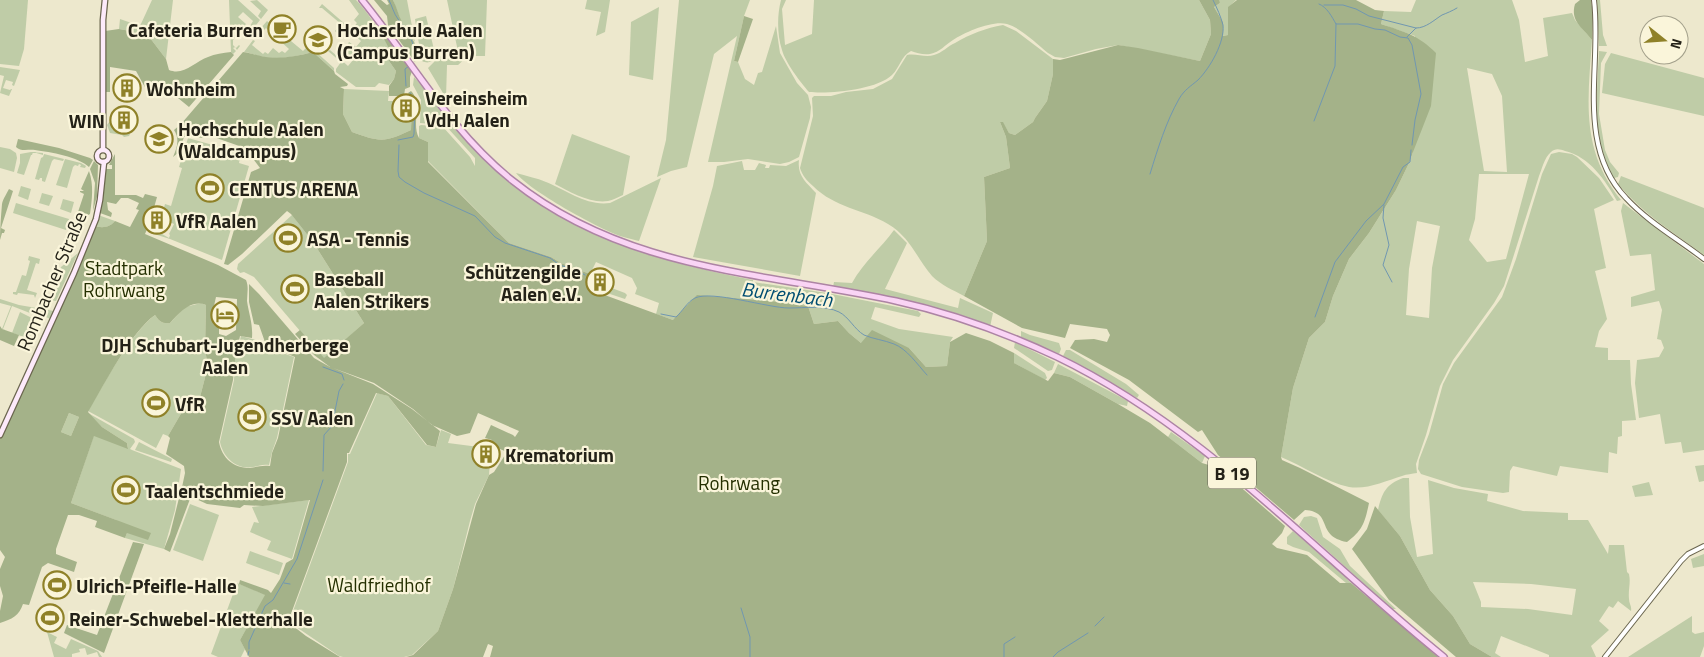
<svg xmlns="http://www.w3.org/2000/svg" width="1704" height="657" font-family="'Titillium Web',sans-serif">
<style>
.green{fill:#bfcca7;fill-rule:evenodd}
.forest{fill:#a4b289;fill-rule:evenodd}
.lines{fill:none;stroke-linecap:round;stroke-linejoin:round}
.stream{stroke:#7097b1;stroke-width:1}
.tertiary-casing{stroke:#6b664f;stroke-width:6}
.secondary-casing{stroke:#6b664f;stroke-width:7}
.primary-casing{stroke:#ad84a4;stroke-width:8}
.tertiary{stroke:#fff;stroke-width:4}
.secondary{stroke:#fdeafa;stroke-width:4.5}
.primary{stroke:#fad4f5;stroke-width:5}
.labels{text-anchor:middle;dominant-baseline:central;stroke-width:4.5;stroke-linejoin:round;paint-order:stroke}
.shield{fill:#faf5da;stroke:#646152;stroke-width:1}
.shield-label{font-size:18px;font-weight:bold;fill:#242218}
.poi-label{font-size:19px;font-weight:bold;fill:#242218;stroke:#faf5da;text-anchor:start}
.park-label{font-size:19px;fill:#242f00;stroke:#faf5da}
.street-label{font-size:19px;fill:#242218;stroke:#faf5da}
.water-label{font-size:20px;font-style:italic;fill:#004d71;stroke:#faf5da}
</style>
<rect width="100%" height="100%" fill="#ede8cd"/>
<!-- green -->
<g class="green">
<path d="M0,0H28L24,49L19,66L0,64Z"/>
<path d="M152,0H173L166,59L147,34L119,29L120,19L140,26Z"/>
<path d="M229,0H238L260,20L253,29L250,26L253,21L243,12L238,17L246,24L245,25L253,30L246,39L243,37L248,31L239,24L234,30L241,36L240,37L237,35L233,40V45L236,48L239,45L240,46L237,50L235,47L233,48L236,51L233,54L231,52Z"/>
<path d="M257,0L268,10L261,19L258,16L261,11L250,1Z"/>
<path d="M349,0H356C364,7 390,44 391,53C391,56 390,58 389,61L396,71L394,79L389,85L379,83L375,87H356L336,72V69L341,62L328,51L330,50L348,66L354,59L344,51L349,42L356,47L361,41L348,29L349,28L351,30L357,23L354,20L359,14Z"/>
<path d="M393,0H407L415,42L402,24Z"/>
<path d="M447,0H487L485,56H468L458,65H447L446,98L428,68L440,56L445,59L459,56Z"/>
<path d="M587,0H610L605,32L596,36L601,12L585,9Z"/>
<path d="M679,0H750L744,16L734,61L738,62L745,79L754,85L758,73L762,72L776,26L780,53L797,83L808,95L811,107L810,118L799,157L789,162L780,164L748,159L724,162H708L737,36L714,54L687,167L671,171L657,177L666,140Z"/>
<path d="M781,0H786L782,9L785,45L812,34L814,0H1199L1210,20L1211,34L1200,61L1118,45L1096,49L1064,58L1055,57L1048,53C1037,44 1021,28 1007,24C993,20 965,32 953,40C945,45 940,52 930,54C923,55 917,53 911,51C901,56 900,67 892,75C876,90 830,94 809,92C801,83 785,62 782,50C777,35 777,15 781,0Z"/>
<path d="M1218,0H1236L1228,8V35L1223,36V22L1214,7L1220,3Z"/>
<path d="M1416,0H1512L1519,20L1525,62L1548,56L1543,18L1572,13L1575,20L1592,40C1588,100 1580,149 1621,200L1617,201C1605,180 1590,157 1565,151C1560,149 1555,148 1551,152C1544,158 1542,169 1539,176L1504,286L1494,303L1453,360L1440,386L1426,435L1416,464L1417,473C1412,474 1407,474 1402,476C1385,481 1367,490 1349,487C1326,482 1303,466 1281,457L1293,388L1309,338L1325,322L1333,296L1349,259L1369,233L1396,190L1410,161L1413,152L1415,36L1381,24L1384,11L1411,12ZM1467,68L1492,74L1502,96L1507,172L1484,171ZM1479,174H1529L1506,259L1487,262L1469,240L1475,219ZM1417,221L1440,226L1432,268L1429,318L1406,315L1409,269Z"/>
<path d="M1597,0H1600L1603,35L1607,46H1599Z"/>
<path d="M322,4L345,24L337,33L335,31L341,24L322,8H319Z"/>
<path d="M659,7L653,80L629,75L631,22Z"/>
<path d="M426,16L436,58C431,62 428,64 422,61L421,57L415,19Z"/>
<path d="M267,21L303,51L307,47L304,44L306,43L334,68V71L313,52C297,56 280,60 264,57C257,56 251,53 244,52L253,40L255,41L252,45L263,54L265,52L268,54L273,48L279,53L282,51L285,53L289,49L266,28L263,31L260,29Z"/>
<path d="M1003,25L1016,31L1053,59V74L1047,101L1035,118L1033,122L1015,135L1009,133L1003,123L1000,122L1006,137L1010,168L984,177L987,241L964,296C953,290 941,285 932,276C916,257 910,237 888,224C863,209 835,208 813,186C807,181 802,175 800,168L813,116L812,98L814,96H831L846,92L873,89L892,79L907,55C916,53 925,58 934,55C942,53 948,46 955,43C970,34 986,28 1003,25Z"/>
<path d="M1599,51L1607,52L1601,63L1599,114L1605,150L1610,162L1619,173L1618,177L1614,178C1591,137 1597,97 1599,51Z"/>
<path d="M1611,53L1704,78V116L1602,93L1605,64Z"/>
<path d="M0,67L20,70L14,86L12,85L13,82L6,80L3,88L10,90L11,89H12L9,96L0,93L4,76L0,75Z"/>
<path d="M414,77C427,90 436,106 447,119C458,133 471,146 483,158C559,233 651,260 753,280V282L827,293L918,311L921,314L919,317L875,307L871,319L899,329L953,337L950,342L947,366L926,367L909,348L861,343L849,333L838,321L814,324L808,306L779,302L749,301L673,320L656,314L659,303L635,294L637,288L632,278L596,262L590,274L561,263L551,257L509,243L428,161V142L419,138V126L421,125L443,127L470,157L475,166V158L445,125L420,123L421,100L413,85Z"/>
<path d="M344,89L389,91L388,101H400V114L411,115V130C384,143 380,142 352,132L343,114Z"/>
<path d="M116,113L112,129L130,134L129,136L124,137L122,135L110,133L107,125Z"/>
<path d="M572,134L630,156L623,195C618,197 613,200 608,201C591,204 570,192 555,184Z"/>
<path d="M188,138L241,153L239,163L249,166L222,260L170,239L151,233L154,223L158,224L155,233L159,234L160,231H163L162,234L169,238L170,235L169,234L174,224L161,218L165,204L171,206L182,168L179,167Z"/>
<path d="M0,147L10,149L16,153L17,158L14,172L0,168Z"/>
<path d="M31,152L43,153V155L33,152L32,155H31L24,175L17,173L20,163V154Z"/>
<path d="M1559,152L1572,154L1577,157L1599,178L1614,200L1594,209L1606,268L1595,271L1607,319L1599,331L1595,347L1608,348V360H1630L1631,384L1636,420L1622,421V436L1618,437L1617,454L1609,452L1608,473L1560,466L1557,476L1513,466L1510,471L1509,492L1503,493L1462,487L1421,474L1418,469L1419,460L1429,434L1443,384L1454,363L1502,297L1516,259L1542,174L1551,154Z"/>
<path d="M44,154L64,159L63,161L54,159L52,161L45,182L42,181V178H40L39,180L35,179L41,158L43,157Z"/>
<path d="M65,159L81,163L86,166L85,168L80,167L81,165L79,164L78,166L75,165L73,167L67,188L56,185Z"/>
<path d="M799,160C797,176 806,182 816,193L800,276L693,257L713,186L717,166L742,161L744,170H755L759,163L766,165L765,168H769L770,165L786,166Z"/>
<path d="M516,173C526,176 537,178 546,182C568,191 586,206 610,203L661,178L639,241C632,239 626,238 620,236C596,227 530,191 516,173Z"/>
<path d="M1621,176L1704,208V255C1674,233 1642,213 1618,184Z"/>
<path d="M21,186L31,189L28,200L18,196Z"/>
<path d="M42,193L53,196L49,206L39,203Z"/>
<path d="M63,199L74,202L71,213L60,209Z"/>
<path d="M16,203L69,219L66,230L13,213Z"/>
<path d="M1623,203L1704,264V450L1683,453L1681,442L1665,444L1660,414L1639,418L1635,383L1637,360L1659,357L1664,348L1661,340L1657,339L1662,310L1659,301L1631,307V297L1655,290L1651,254L1630,256L1621,211Z"/>
<path d="M98,215L115,221C109,228 102,228 94,226Z"/>
<path d="M292,215L313,242L364,323L324,359L254,277L244,272L240,273L237,269L238,264Z"/>
<path d="M894,230L907,243L885,289L958,308L960,298L993,313L990,327L928,305L833,287L834,282L852,283C862,264 881,248 894,230Z"/>
<path d="M78,253L56,301L43,299V296L51,299L61,267Z"/>
<path d="M29,256L40,259L39,264L36,263L27,290L37,293L35,298L34,295L18,293L17,295L13,294V292H16L22,275L26,276L30,261L28,260Z"/>
<path d="M601,284L625,293L627,295L625,299L601,291Z"/>
<path d="M0,299L19,305L54,311L50,319L36,312L35,315L12,306L3,329L12,333L20,312L34,319L33,323L35,324L29,339L2,329L11,306L0,303Z"/>
<path d="M201,303L206,305L205,350L208,366L199,401L190,403L186,405L168,436L163,434L156,448L88,411C104,384 131,333 155,315C159,321 162,324 170,323L185,307Z"/>
<path d="M1021,331L1030,335L1059,343L1061,349L1059,354L1021,337Z"/>
<path d="M241,336L260,341L265,347L294,357L277,438L272,452L269,465C262,464 259,466 253,467C236,470 223,457 220,442L234,380L235,360Z"/>
<path d="M1015,342L1055,362L1052,370L1048,371L1014,348Z"/>
<path d="M1066,350H1070L1126,384L1139,395L1137,398L1063,356Z"/>
<path d="M1014,353L1045,373L1047,378L1045,380L1014,363Z"/>
<path d="M1058,364L1128,401L1127,406L1118,404L1070,377L1054,373Z"/>
<path d="M377,393L388,396L426,445L436,447L441,430L451,434L448,443L479,447L476,455L490,462L489,475L475,504L470,521L453,589L438,631L412,655L404,657H343L339,656L289,622L348,462V454H350Z"/>
<path d="M69,413L79,417L71,436L61,432Z"/>
<path d="M88,413L134,439L135,442L130,449L132,450L181,469L175,510L164,549L125,538L127,533L116,520L71,503L94,435L128,448L127,443L102,427Z"/>
<path d="M1171,432L1205,456L1202,463L1168,437Z"/>
<path d="M139,442L172,459L171,462L135,450Z"/>
<path d="M1704,465V481L1699,482L1695,466Z"/>
<path d="M1403,478H1409L1410,517L1417,557L1433,554L1428,480L1454,488L1488,494L1487,501L1523,511L1568,513V520H1588L1608,554L1609,545H1624L1627,572L1629,574C1631,583 1628,590 1629,599C1629,604 1632,606 1631,611L1618,601L1613,608L1609,606L1599,621L1609,630L1591,646L1596,657H1549V655L1501,636L1495,653L1501,657H1492L1470,644L1453,616L1430,590L1400,536L1378,510C1382,493 1386,484 1403,478ZM1473,582L1531,584L1576,589L1572,615L1528,609L1481,607V602Z"/>
<path d="M1649,482L1653,495L1635,497L1632,486Z"/>
<path d="M309,500L292,559L267,550L271,541L250,532L254,522L259,523L252,507Z"/>
<path d="M190,504L219,515L203,561L173,550Z"/>
<path d="M1311,516L1317,518L1323,537L1340,549L1350,566L1396,609H1392L1299,525L1304,517Z"/>
<path d="M1293,531L1338,570L1351,583H1346L1309,552L1293,547L1287,544V537Z"/>
<path d="M250,551L283,563L279,575L246,563Z"/>
<path d="M1704,554V566L1693,568L1691,559Z"/>
<path d="M237,583L266,595L240,640L245,649L241,657H218L211,654Z"/>
<path d="M1692,616V632L1695,634L1704,632V646L1700,657H1628Z"/>
<path d="M47,632L57,637L54,643L66,649L71,639L98,651L102,657H99L97,652L87,655L85,648L79,649L80,652L72,654V657H54Z"/>
</g>
<!-- forest -->
<g class="forest">
<path d="M374,0H381L387,5L389,4L387,0H393C397,7 398,15 402,22C408,37 422,43 415,62L388,25L387,16Z"/>
<path d="M1199,0H1219L1220,3L1214,7L1223,22V36L1228,35V7L1237,0H1356L1375,10L1384,11L1381,24C1405,32 1418,35 1436,53L1431,106L1413,152L1410,161L1396,190L1369,233L1349,259L1333,296L1325,322L1309,338L1293,388L1281,457L1282,460L1300,468L1369,503C1365,522 1363,530 1347,542C1315,536 1334,512 1305,510L1294,520L1218,455L1202,430L1198,432L1129,380L1070,348L1075,340L1094,339L1107,342L1110,335L1107,329L1070,324L1065,338L1022,328L964,296L987,241L984,177L1010,168L1006,137L1000,122H1003L1009,133L1015,135L1033,122L1035,118L1047,101L1053,74V59L1060,60L1118,45L1138,48L1200,61L1211,34L1210,20Z"/>
<path d="M1580,0H1591L1593,14L1592,40C1582,27 1570,21 1575,4Z"/>
<path d="M744,16L753,19L738,62L734,61Z"/>
<path d="M379,27L412,71L410,77V87L405,89L404,96H389V86L394,79L396,71L389,61L391,52L378,28Z"/>
<path d="M119,29L147,34L166,59L169,70C184,76 194,62 208,57C215,54 223,53 231,52L234,55L189,107L178,98L176,92L147,91L136,71L110,67V92H106L105,31Z"/>
<path d="M243,52C251,53 258,56 266,57C282,59 298,56 313,52L334,71L335,74L348,84L347,86L340,87L344,89L343,114L352,132C380,142 384,143 411,130L412,98L408,93L411,91C423,103 411,124 419,138L428,142V162L509,243L551,257L561,263L590,274L591,290L673,320L697,295L779,302L808,306L814,324L838,321L849,333L861,343L872,330L909,348L926,367L947,366L950,342L966,333L990,341L1014,353V363L1048,381L1054,373L1070,377L1118,404L1150,423L1202,463L1219,468L1285,526L1282,533L1272,544L1277,548L1307,555L1340,583H1351L1438,657H490L493,646L488,644L483,657H406L413,655L438,631L453,589L476,504L489,475L494,472L507,452L493,446L492,440L485,438L491,425L513,435L515,437L519,431L478,413L470,433L457,436L432,425L413,409L374,383L333,368L373,384L412,409L440,431L436,447L427,445L388,396L376,393L349,453H347V462L288,622L306,636L340,657H249L240,640L265,595L239,584L240,580L268,590L271,593L280,579L286,563L293,559L310,500L263,506L244,505L240,508L207,504L181,492L185,473L184,466L166,454L170,438L168,436L186,405L190,403L199,401L208,366L205,350L206,305C191,299 179,313 170,323C162,324 159,321 155,315C131,332 104,385 88,412L102,427L127,443L128,449L94,436L71,503L151,533L148,540L127,533L125,538L95,527L97,521L79,515H68L56,549V554L77,562L74,572L48,563L42,567L29,605L23,604C19,616 12,619 0,623V611L3,596L0,586V569L5,557L0,550V439L94,226C102,228 109,228 115,221L130,227L139,210L136,209L139,203L128,198H121L116,204L107,202L108,210L112,213L111,217L100,213L105,169H112V165H109L115,154V195H136L143,198L145,194L157,197L150,222L145,234L218,265L246,280C249,287 247,294 247,301C249,315 253,323 252,338L240,336L235,360L233,380L219,442C222,458 233,468 250,468C257,467 262,465 270,466L272,453L278,438L295,357L266,345L259,325L254,324L249,302V284L259,294L314,358L330,367L314,355L295,334L300,330L324,358L364,323L313,242L291,214L287,211L242,254L228,265L224,264L251,172L260,168L245,148L205,134L203,138L188,136L184,137L179,152L173,157C177,148 180,139 174,130L181,124ZM216,297L237,299L236,330L226,336L219,334V318L214,306ZM69,413L79,417L71,436L61,432Z"/>
<path d="M18,139L59,148L90,158L93,160L89,167C79,157 50,152 35,150C28,149 21,152 16,147Z"/>
<path d="M94,161L98,165L97,196L93,211L95,183L90,169Z"/>
<path d="M89,171C94,185 92,200 90,214L85,217L77,215L84,194L80,192V191H84L81,189Z"/>
<path d="M9,189L13,191L1,228L5,230L4,233H2L0,240C0,228 1,216 2,204C3,199 7,193 9,189Z"/>
<path d="M0,326L2,329L19,335L14,346L0,340Z"/>
<path d="M180,494L190,499L170,552L164,549L170,534Z"/>
<path d="M1375,506L1400,536L1430,590L1453,616L1470,644L1492,657H1456L1389,600L1352,549L1367,529Z"/>
<path d="M133,542L144,544L104,653L64,633L67,625L97,635Z"/>
</g>
<g class="lines">
<!-- stream -->
<g class="stream">
<path d="M389,0C392,6 394,14 398,19C406,30 421,48 411,63"/>
<path d="M1319,4C1327,7 1332,17 1336,24H1358L1375,29L1385,30L1400,37L1408,38L1412,45L1421,94L1415,120L1412,145"/>
<path d="M1324,5H1343L1356,9L1369,16L1416,28"/>
<path d="M1407,37L1416,28C1426,28 1434,20 1442,15C1447,13 1452,11 1457,8"/>
<path d="M406,86L405,69L409,66"/>
<path d="M1314,121L1335,66L1336,24"/>
<path d="M398,140L413,137L414,134L415,100L410,93"/>
<path d="M399,145L398,171L399,177L405,182L424,193L475,216L495,237L505,243L550,258L560,265L578,271L585,275"/>
<path d="M1150,174C1158,148 1166,122 1179,99C1184,90 1191,86 1198,80C1210,68 1225,42 1223,25C1221,17 1217,8 1213,0"/>
<path d="M1384,205L1383,218L1389,245L1383,265L1392,282"/>
<path d="M661,314L676,317C682,312 687,302 695,298C712,290 768,308 789,308C805,308 825,305 839,312C849,317 854,329 864,335C873,339 884,340 894,344C907,349 917,364 927,375"/>
<path d="M1315,317L1335,262L1366,221L1384,204L1403,167L1410,162L1411,150"/>
<path d="M323,367L342,374L344,380"/>
<path d="M323,471L324,435L332,426L339,391L343,384"/>
<path d="M284,583L290,584"/>
<path d="M741,608L750,637V657"/>
<path d="M1095,626L1104,617"/>
<path d="M249,649V642L265,606L273,600L297,559L323,480"/>
<path d="M248,655L249,651"/>
<path d="M1004,657V644L1015,637"/>
<path d="M1053,657L1058,652L1088,633"/>
</g>
<!-- tertiary casing -->
<g class="tertiary-casing">
<g id="tertiary">
<path d="M1594,0C1602,66 1575,145 1626,198C1648,222 1678,239 1704,259"/>
<path d="M1605,657L1681,561L1688,554L1704,546"/>
</g>
</g>
<!-- secondary casing -->
<g class="secondary-casing">
<g id="secondary">
<path d="M103,149V20L105,0"/>
<circle cx="103" cy="156" r="6"/>
<path d="M0,435L74,273L96,219L100,200L104,162"/>
</g>
</g>
<!-- primary casing -->
<g class="primary-casing">
<path id="primary" d="M362,0C412,61 450,131 513,181C626,271 761,272 896,301C951,313 1006,333 1057,357C1206,429 1317,555 1444,657"/>
</g>
<!-- tertiary -->
<use href="#tertiary" class="tertiary"/>
<!-- secondary -->
<use href="#secondary" class="secondary"/>
<!-- primary -->
<use href="#primary" class="primary"/>
</g>
<!-- icons -->
<defs>
<g id="cafe-ring" transform="scale(1.4375)"><circle r="9.5" fill="#faf5da" stroke="#8f8128" stroke-width="1.5"/><path d="M-5.5-4.5H6V0H3Q3 3.5 0 3.5H-2.5Q-5.5 3.5-5.5 0ZM3-3.2v2h1.7v-2ZM-6 4.5H4V6H-6Z" fill="#8f8128"/></g>
<g id="university-ring" transform="scale(1.4375)"><circle r="9.5" fill="#faf5da" stroke="#8f8128" stroke-width="1.5"/><path d="M0-5L7-2L0 1L-7-2ZM-4 1L0 2.5L4 1V4Q0 6-4 4Z" fill="#8f8128"/></g>
<g id="building-ring" transform="scale(1.4375)"><circle r="9.5" fill="#faf5da" stroke="#8f8128" stroke-width="1.5"/><path d="M-4-6H4V6H1V3H-1V6H-4ZM-2.5-4.3h1.7v1.8h-1.7ZM.8-4.3h1.7v1.8H.8ZM-2.5-1h1.7V.8h-1.7ZM.8-1h1.7V.8H.8Z" fill="#8f8128"/></g>
<g id="stadium-ring" transform="scale(1.4375)"><circle r="9.5" fill="#faf5da" stroke="#8f8128" stroke-width="1.5"/><path d="M0-5a6.5 5 0 1 0 0 10a6.5 5 0 1 0 0-10ZM-3.5-1.8h7v3.6h-7Z" fill="#8f8128"/></g>
<g id="hotel-ring" transform="scale(1.4375)"><circle r="9.5" fill="#faf5da" stroke="#8f8128" stroke-width="1.5"/><path d="M-6-4.5h1.5V1H6V5H4.5V3h-9V5H-6ZM-4 0a1.8 1.8 0 1 1 3.6 0ZM.5 0V-2.5h3Q6-2.5 6 0Z" fill="#8f8128"/></g>
</defs>
<g fill-rule="evenodd">
<use href="#cafe-ring" x="282" y="29"/>
<use href="#university-ring" x="318" y="40"/>
<use href="#building-ring" x="127" y="88"/>
<use href="#building-ring" x="406" y="108"/>
<use href="#building-ring" x="124" y="120"/>
<use href="#university-ring" x="159" y="139"/>
<use href="#stadium-ring" x="210" y="188"/>
<use href="#building-ring" x="157" y="220"/>
<use href="#stadium-ring" x="288" y="238"/>
<use href="#building-ring" x="600" y="282"/>
<use href="#stadium-ring" x="295" y="289"/>
<use href="#hotel-ring" x="225" y="315"/>
<use href="#stadium-ring" x="156" y="403"/>
<use href="#stadium-ring" x="252" y="417"/>
<use href="#building-ring" x="486" y="454"/>
<use href="#stadium-ring" x="126" y="490"/>
<use href="#stadium-ring" x="57" y="585"/>
<use href="#stadium-ring" x="50" y="618"/>
</g>
<g class="labels">
<!-- shield labels -->
<rect class="shield" x="1208" y="457.5" width="48" height="31" rx="4"/>
<g class="shield-label">
<text x="1232" y="473">B 19</text>
</g>
<!-- poi labels -->
<g class="poi-label">
<text x="263" y="29" text-anchor="end">Cafeteria Burren</text>
<text x="337" y="29">Hochschule Aalen<tspan x="337" dy="22">(Campus Burren)</tspan></text>
<text x="146" y="88">Wohnheim</text>
<text x="425" y="97">Vereinsheim<tspan x="425" dy="22">VdH Aalen</tspan></text>
<text x="105" y="120" text-anchor="end">WIN</text>
<text x="178" y="128">Hochschule Aalen<tspan x="178" dy="22">(Waldcampus)</tspan></text>
<text x="229" y="188">CENTUS ARENA</text>
<text x="176" y="220">VfR Aalen</text>
<text x="307" y="238">ASA - Tennis</text>
<text x="581" y="271" text-anchor="end">Schützengilde<tspan x="581" dy="22">Aalen e.V.</tspan></text>
<text x="314" y="278">Baseball<tspan x="314" dy="22">Aalen Strikers</tspan></text>
<text x="225" y="344" text-anchor="middle">DJH Schubart-Jugendherberge<tspan x="225" dy="22">Aalen</tspan></text>
<text x="175" y="403">VfR</text>
<text x="271" y="417">SSV Aalen</text>
<text x="505" y="454">Krematorium</text>
<text x="145" y="490">Taalentschmiede</text>
<text x="76" y="585">Ulrich-Pfeifle-Halle</text>
<text x="69" y="618">Reiner-Schwebel-Kletterhalle</text>
</g>
<!-- park labels -->
<g class="park-label">
<text x="124" y="267">Stadtpark<tspan x="124" dy="22">Rohrwang</tspan></text>
<text x="739" y="482">Rohrwang</text>
<text x="379" y="584">Waldfriedhof</text>
</g>
<!-- street labels -->
<g class="street-label">
<text transform="translate(51 281) rotate(-67)">Rombacher Straße</text>
</g>
<!-- water labels -->
<g class="water-label">
<text transform="translate(787 294) rotate(7)">Burrenbach</text>
</g>
</g>
<!-- north arrow -->
<g transform="translate(1664 40) rotate(107)"><circle r="24" fill="#faf5da" stroke="#a4a18c"/>
<path d="M0-4L9 19L0 12L-9 19Z" fill="#8f8128"/>
<text y="-8" font-size="14" font-weight="bold" text-anchor="middle" fill="#242218">N</text>
</g>
</svg>
